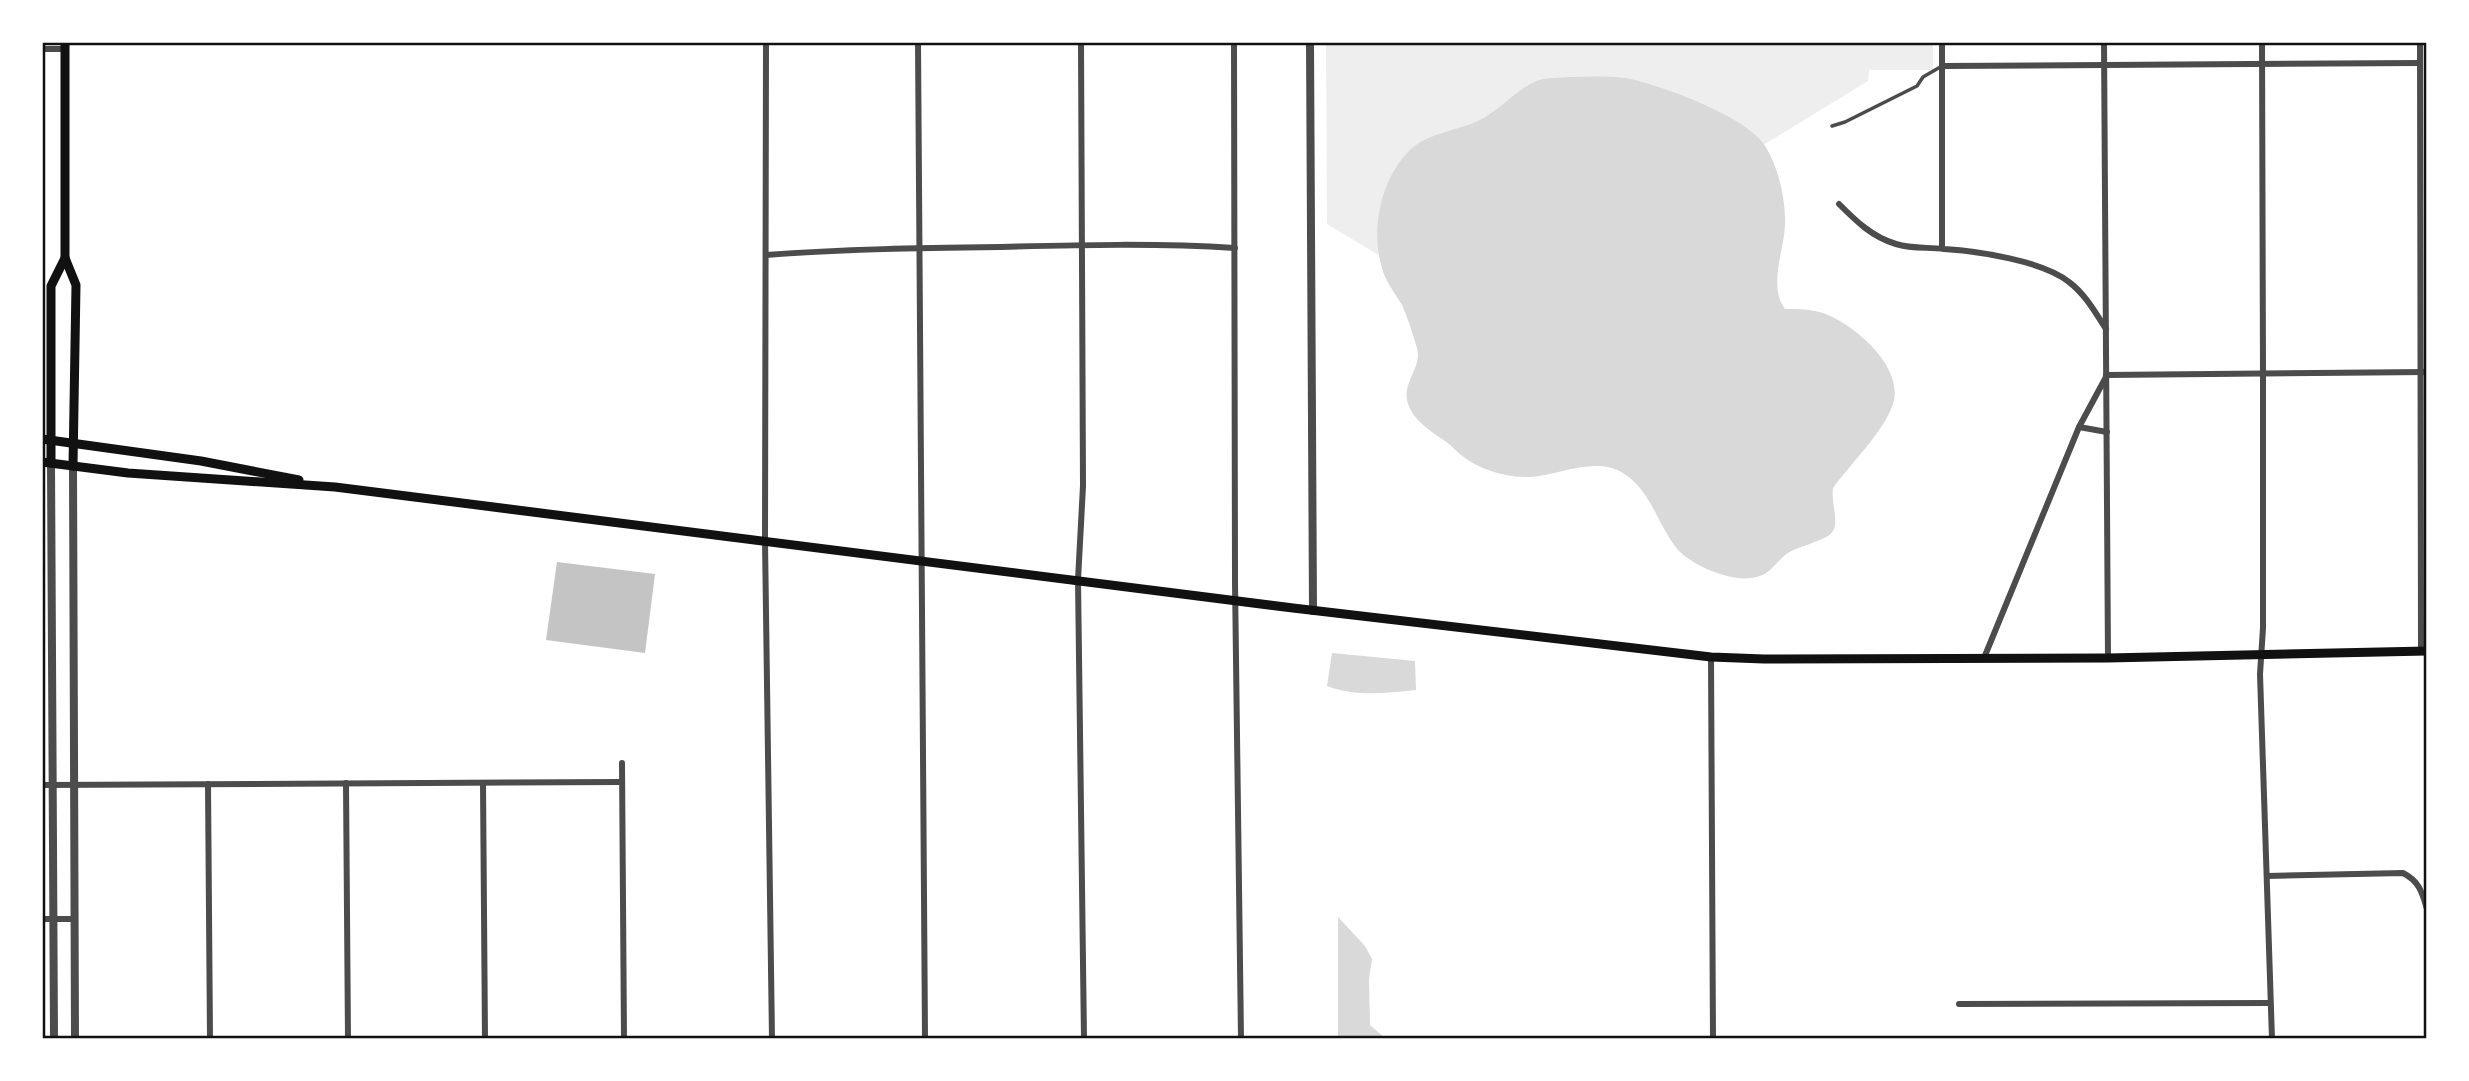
<svg xmlns="http://www.w3.org/2000/svg" width="2469" height="1081" font-family="'DM Sans',sans-serif">
<style>
.green{fill:#eee}
.water{fill:#d9d9d9}
.building{fill:#c4c4c4}
.lines{fill:none;stroke-linecap:round;stroke-linejoin:round}
.service{stroke:#4c4c4c;stroke-width:3.5}
.minor{stroke:#4c4c4c;stroke-width:6}
.tertiary{stroke:#4c4c4c;stroke-width:8}
.secondary{stroke:#111;stroke-width:9}
.neatline{fill:none;stroke:#111;stroke-width:2.5}
</style>
<rect width="100%" height="100%" fill="#fff"/>
<!-- green -->
<path class="green" d="M1326,42H1933V70H1869L1868,81L1691,189L1420,280L1327,224Z"/>
<!-- water -->
<g class="water">
<path d="M1571,77C1592,77 1614,75 1635,80C1670,89 1741,115 1763,143C1778,164 1786,200 1785,225C1784,251 1768,286 1785,309C1798,309 1810,309 1823,313C1854,324 1905,367 1893,404C1883,433 1851,463 1833,488C1831,501 1838,520 1834,529C1829,542 1796,545 1784,556C1777,562 1770,573 1760,576C1737,585 1694,567 1678,550C1658,526 1651,490 1623,473C1595,456 1560,475 1530,477C1506,478 1480,470 1461,455C1456,451 1451,445 1445,441C1424,427 1397,409 1410,380C1415,368 1421,358 1416,345C1412,332 1408,318 1402,305C1395,293 1385,281 1382,268C1370,230 1381,178 1410,150C1428,133 1456,131 1478,121C1499,111 1514,92 1534,82C1544,77 1559,78 1571,77Z"/>
<path d="M1332,653L1415,661L1416,690C1385,693 1357,697 1327,686Z"/>
<path d="M1338,917L1365,946L1372,959L1369,979L1370,1025L1386,1039H1338Z"/>
</g>
<!-- building -->
<path class="building" d="M557,562L655,574L645,653L546,640Z"/>
<g class="lines">
<!-- service -->
<path class="service" d="M1832,126L1845,122L1917,86L1923,77L1942,66"/>
<!-- minor -->
<g class="minor">
<path d="M766,42L765,541L772,1039"/>
<path d="M918,42L925,1039"/>
<path d="M1081,42L1083,486L1078,580L1084,1039"/>
<path d="M1234,42L1235,582L1241,1039"/>
<path d="M1942,42V248"/>
<path d="M2104,42L2108,658"/>
<path d="M2262,42L2263,374V628L2260,674L2272,1039"/>
<path d="M2420,42L2421,651"/>
<path d="M42,49H65"/>
<path d="M1942,66L2420,63"/>
<path d="M1839,204C1856,221 1872,237 1896,244C1912,249 1928,247 1944,249C1978,251 2043,261 2069,282C2085,294 2095,312 2106,329"/>
<path d="M766,255C844,249 922,248 1001,247C1079,245 1157,243 1235,248"/>
<path d="M2106,375L2427,372"/>
<path d="M2079,427L2107,432"/>
<path d="M1711,657L1713,1039"/>
<path d="M1984,658L2079,427L2106,377"/>
<path d="M622,763L624,1039"/>
<path d="M346,783L348,1039"/>
<path d="M483,783L485,1039"/>
<path d="M208,784L210,1039"/>
<path d="M42,785L622,782"/>
<path d="M2267,876L2403,873C2419,881 2422,892 2427,909"/>
<path d="M42,919H75"/>
<path d="M1959,1004L2270,1003"/>
</g>
<!-- tertiary -->
<g class="tertiary">
<path d="M1310,42L1313,611"/>
<path d="M51,463L54,1039"/>
<path d="M73,466L75,1039"/>
</g>
<!-- secondary -->
<g class="secondary">
<path d="M65,42V258L76,285L73,466"/>
<path d="M42,439L201,461L299,480"/>
<path d="M42,462L128,473L335,487L1293,608L1711,657L1764,659L2108,658L2427,651"/>
<path d="M51,463V286L65,258"/>
</g>
</g>
<!-- border -->
<rect width="2469" height="1081" fill="none" stroke="#ffffff" stroke-width="88"/>
<rect x="44" y="44" width="2381" height="993" class="neatline"/>
</svg>
